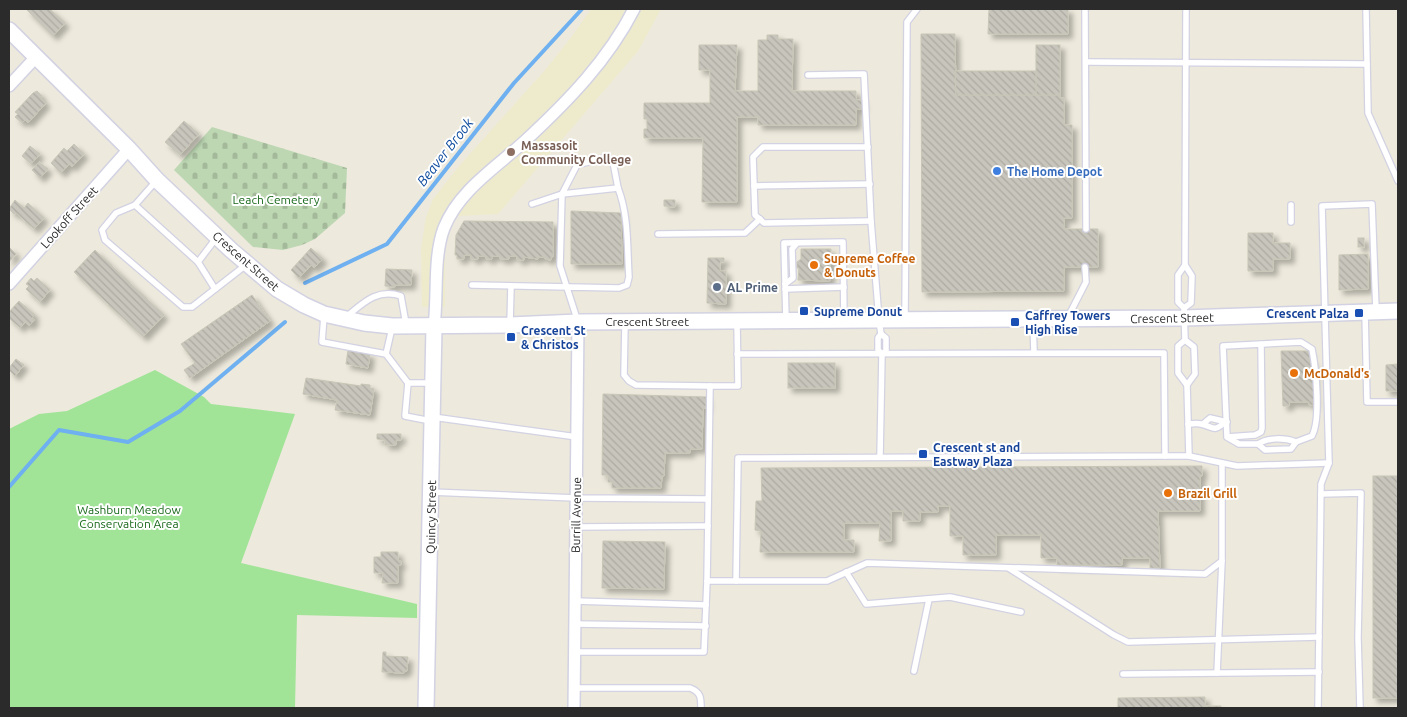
<svg xmlns="http://www.w3.org/2000/svg" width="1407" height="717" font-family="Ubuntu,sans-serif">
<style>
.education{fill:#eeebcc}
.cemetery{fill:url(#cemetery-stones)}
.park{fill:#a1e498}
.lines{fill:none;stroke-linecap:round;stroke-linejoin:round}
.stream{stroke:#6eb0f0;stroke-width:4}
.building{fill:url(#building-back-hatch);stroke:#c8c6b6;filter:url(#shadow)}
.service-casing{stroke:#d2d2e3;stroke-width:8}
.minor-casing{stroke:#d2d2e3;stroke-width:14}
.secondary-casing{stroke:#d2d2e3;stroke-width:18}
.service{stroke:#fff;stroke-width:5.5}
.minor{stroke:#fff;stroke-width:11}
.secondary{stroke:#fff;stroke-width:15}
.education-dot{fill:#8d6e63;stroke:#fff;stroke-width:2}
.shop-dot{fill:#3f7fe0;stroke:#fff;stroke-width:2}
.food-dot{fill:#e8710a;stroke:#fff;stroke-width:2}
.service-dot{fill:#5c6f8a;stroke:#fff;stroke-width:2}
.transit-dot{fill:#1a4fb4;stroke:#fff;stroke-width:2}
.labels{text-anchor:middle;dominant-baseline:central;stroke-width:4;stroke-linejoin:round;paint-order:stroke}
.education-label{font-size:12px;font-weight:bold;fill:#785e54;stroke:#fff;text-anchor:start}
.shop-label{font-size:12px;font-weight:bold;fill:#366cbe;stroke:#fff;text-anchor:start}
.park-label{font-size:12px;fill:#19691b;stroke:#fff}
.street-label{font-size:12px;fill:#2b2b2b;stroke:#fff}
.food-label{font-size:12px;font-weight:bold;fill:#c56008;stroke:#fff;text-anchor:start}
.service-label{font-size:12px;font-weight:bold;fill:#4e5e75;stroke:#fff;text-anchor:start}
.transit-label{font-size:12px;font-weight:bold;fill:#164399;stroke:#fff;text-anchor:start}
.water-label{font-size:14px;font-style:italic;fill:#0c4a9d;stroke:#fff}
</style>
<defs>
<pattern id="cemetery-stones" width="16" height="16" patternUnits="userSpaceOnUse" patternTransform="scale(1.25)"><rect width="16" height="16" fill="#bdd7b3"/><path d="M2 7V4a2 2 0 0 1 4 0v3zM10 15v-3a2 2 0 0 1 4 0v3z" fill="#a3b99a"/></pattern>
<pattern id="building-back-hatch" width="6" height="6" patternUnits="userSpaceOnUse" patternTransform="scale(1.25)"><rect width="6" height="6" fill="#c8c6bc"/><path d="M-1 5l2 2M0 0l6 6M5-1l2 2" fill="none" stroke="#acaaa2"/></pattern>
<filter id="shadow"><feDropShadow dx="4.5" dy="4.5" stdDeviation="2.5" flood-color="#0004"/></filter>
</defs>
<rect width="100%" height="100%" fill="#ede9dc"/>
<!-- education -->
<path class="education" d="M591,9H661L638,51L498,214L458,216L450,228L445,251V307H422L421,249L426,217L433,199L460,165L546,69L573,35Z"/>
<!-- cemetery -->
<path class="cemetery" d="M212,127L347,168L345,213L315,239L302,245L283,250L253,247L174,170Z"/>
<!-- park -->
<path class="park" d="M155,370L204,397L211,404L295,414L241,563L417,604V618L297,615L295,708H9V429L39,414L67,411Z"/>
<g class="lines">
<!-- stream -->
<g class="stream">
<path d="M305,283L387,244L514,83L582,9"/>
<path d="M9,487L59,430L128,442L180,411L285,322"/>
</g>
</g>
<!-- building -->
<g class="building">
<path d="M26,9H50L65,23L53,36Z"/>
<path d="M989,9H1068V34H988Z"/>
<path d="M921,34H955L956,95H1060V98H1064V125H1072V218H1064V229H1098V267H1064V291L922,292Z"/>
<path d="M767,35H778V39H793L792,91H856V100H862V109H856V125H758V117H737V202H702L703,138H644V129H647V119H644V103H710V70H699V45H737L735,91H758V40H767Z"/>
<rect x="1036" y="45" width="24" height="50"/>
<path d="M955,71H1036V95H956Z"/>
<path d="M37,91L42,96L40,97L46,103L28,123L25,120L22,123L15,117L18,114L15,112L33,93Z"/>
<path d="M184,121L199,134L180,155L165,142Z"/>
<path d="M74,144L84,154L72,167L69,164L61,173L51,163L64,148L67,151Z"/>
<path d="M30,146L40,154L31,164L22,156Z"/>
<path d="M39,162L48,169L40,178L32,170Z"/>
<path d="M15,200L24,208L28,203L44,218L34,229L16,213L14,214L9,209Z"/>
<path d="M664,200H675V207L664,206Z"/>
<path d="M571,211L621,213L622,264H571Z"/>
<path d="M464,221L553,222V257H551V260L545,259V257H538V259L524,257V260H517V256H509V259H500L499,256H493L492,259H486V256H478V259H471V255H464V259H457V255H455L456,235Z"/>
<path d="M1248,233H1273V243H1290V259H1273V271H1248Z"/>
<rect x="1358" y="238" width="6" height="9"/>
<path d="M9,247L16,254L9,262Z"/>
<path d="M311,248L323,259L314,268L311,265L299,278L291,270Z"/>
<path d="M801,249H831L830,281L798,280L799,268H797V262L801,259Z"/>
<path d="M95,250L164,315L143,337L74,272Z"/>
<path d="M1368,254V289L1339,290V255Z"/>
<path d="M708,258H724V262H720V271H726V304L707,303Z"/>
<path d="M386,269L412,270L411,285H395V287L385,286Z"/>
<path d="M31,278L34,281L37,278L50,290L40,302L26,289L29,286L26,284Z"/>
<path d="M252,295L270,321L190,378L184,370L195,363L181,344Z"/>
<path d="M19,301L35,315L32,318L35,320L29,326L25,322L20,328L9,318V312Z"/>
<path d="M348,350L370,354L368,368L346,364Z"/>
<path d="M1281,351H1309L1310,362H1313L1314,405H1309V402H1289V406H1283Z"/>
<path d="M16,359L24,365L15,376L9,370V368Z"/>
<rect x="788" y="363" width="47" height="25"/>
<path d="M1398,364V391H1386V365Z"/>
<path d="M306,378L361,386V384L370,385V388L374,389L370,415L335,410L337,400L303,394Z"/>
<path d="M603,394L706,397V408H703L702,449H690V453H665L664,476H662L661,488H612V482H608V475H602Z"/>
<path d="M377,434H401V440H396V445H385V440L377,439Z"/>
<path d="M1202,466V476H1200V511H1158L1160,568H1150V558H1122V565H1057V558H1041V535H996V555H963V536H950V506H938V512H920V521H903V511H891V541H879L880,523H844V540H854V552H760L761,531L755,530L756,501H762L761,468Z"/>
<rect x="1373" y="476" width="25" height="222"/>
<path d="M603,541L665,542L664,589L602,588Z"/>
<path d="M381,552H398V560L401,561V565H398V583H382L383,573H374V557H381Z"/>
<path d="M383,652H386V656L408,657L407,671H404V673L382,672Z"/>
<path d="M1205,697V706H1221V708H1118V698Z"/>
</g>
<g class="lines">
<!-- service casing -->
<g class="service-casing">
<g id="service">
<path d="M1085,9L1086,229"/>
<path d="M1186,9L1185,265L1178,275V302L1184,308L1185,340L1194,347L1195,374L1187,385"/>
<path d="M1366,9L1368,113L1398,181"/>
<path d="M1086,62L1367,64"/>
<path d="M808,75L864,74L871,221L879,320L881,334L886,338V351L882,354"/>
<path d="M868,147H763L753,157L755,215L764,223L871,221"/>
<path d="M157,180L135,205L198,262L217,237"/>
<path d="M754,186L870,184"/>
<path d="M532,204L562,194L577,165L607,157L613,162L618,188"/>
<path d="M135,205L116,213L102,230L105,240L183,307H192L246,265"/>
<path d="M1291,205V222"/>
<path d="M658,234L745,233L760,219"/>
<path d="M198,262L215,289"/>
<path d="M785,284L793,278L792,249L797,243"/>
<path d="M472,285L619,288L627,285L629,277C627,248 629,216 618,188L562,194L560,266L578,322"/>
<path d="M785,289L844,287"/>
<path d="M1184,308L1191,303L1192,276L1185,265"/>
<path d="M1365,312L1367,402H1398"/>
<path d="M324,316L322,342L386,354L392,328"/>
<path d="M346,317C363,303 377,288 401,296L406,324"/>
<path d="M1068,317L1086,282L1085,267"/>
<path d="M905,318L907,22L917,9"/>
<path d="M1033,319L1034,353"/>
<path d="M786,320L784,243L843,242L844,320"/>
<path d="M625,323L624,375L629,381L636,385L710,386"/>
<path d="M737,323L738,386H710L707,581H736L738,458L1165,456L1164,353L737,354"/>
<path d="M510,324L511,286"/>
<path d="M386,354L408,383"/>
<path d="M433,417L577,437"/>
<path d="M431,421L405,416L408,383H431"/>
<path d="M1188,424C1192,424 1197,423 1201,424C1214,427 1213,433 1225,422"/>
<path d="M1203,424L1210,418L1227,422"/>
<path d="M1227,437L1239,444H1258L1265,450L1291,449L1296,442L1312,436C1321,419 1316,369 1312,349L1301,342L1223,346L1227,437L1255,435L1261,432L1262,428L1261,344"/>
<path d="M1258,444C1268,437 1285,438 1296,442"/>
<path d="M1165,456H1189L1187,385L1178,373V346L1185,340"/>
<path d="M1189,456L1237,466L1329,463"/>
<path d="M880,457L882,354L878,350V338L881,334"/>
<path d="M431,492L576,498L708,499"/>
<path d="M1321,494L1361,493L1358,638L1360,708"/>
<path d="M576,527L708,526"/>
<path d="M1010,569L1114,635L1128,642L1319,637"/>
<path d="M846,572L866,604L950,597L1021,612"/>
<path d="M736,581H827L867,563L1205,574L1222,561V463"/>
<path d="M575,601L706,605"/>
<path d="M575,624L706,626"/>
<path d="M575,652H704L707,581"/>
<path d="M914,671L929,599"/>
<path d="M1217,673L1222,561"/>
<path d="M1123,674L1319,672"/>
<path d="M574,688H690C701,692 701,698 701,708"/>
<path d="M1318,708L1321,484L1329,463L1322,206L1372,204L1376,310"/>
</g>
</g>
<!-- minor casing -->
<g class="minor-casing">
<g id="minor">
<path d="M9,86L36,57"/>
<path d="M9,284L129,149"/>
<path d="M434,327C438,296 433,257 444,228C459,190 497,167 526,140C568,101 608,60 634,9"/>
<path d="M574,708L578,322"/>
</g>
</g>
<!-- secondary casing -->
<g class="secondary-casing">
<g id="secondary">
<path d="M9,30L129,149L157,180L231,250L277,289L304,305L324,314L364,323L392,326L510,325L578,322L1184,318L1398,311"/>
<path d="M426,708L434,327"/>
</g>
</g>
<!-- service -->
<use href="#service" class="service"/>
<!-- minor -->
<use href="#minor" class="minor"/>
<!-- secondary -->
<use href="#secondary" class="secondary"/>
</g>
<!-- markers -->
<circle class="education-dot" cx="511" cy="152" r="5"/>
<circle class="shop-dot" cx="997" cy="171" r="5"/>
<g class="food-dot">
<circle cx="814" cy="265" r="5"/>
<circle cx="1294" cy="373" r="5"/>
<circle cx="1168" cy="493" r="5"/>
</g>
<circle class="service-dot" cx="717" cy="287" r="5"/>
<g class="transit-dot">
<rect x="799" y="306" width="10" height="10" rx="2.5"/>
<rect x="1354" y="308" width="10" height="10" rx="2.5"/>
<rect x="1010" y="317" width="10" height="10" rx="2.5"/>
<rect x="506" y="332" width="10" height="10" rx="2.5"/>
<rect x="918" y="449" width="10" height="10" rx="2.5"/>
</g>
<g class="labels">
<!-- education labels -->
<g class="education-label">
<text x="521" y="145">Massasoit<tspan x="521" dy="14">Community College</tspan></text>
</g>
<!-- shop labels -->
<g class="shop-label">
<text x="1007" y="171">The Home Depot</text>
</g>
<!-- park labels -->
<g class="park-label">
<text x="276" y="199">Leach Cemetery</text>
<text x="129" y="509">Washburn Meadow<tspan x="129" dy="14">Conservation Area</tspan></text>
</g>
<!-- street labels -->
<g class="street-label">
<text transform="translate(69 217) rotate(-48)">Lookoff Street</text>
<text transform="translate(246 261) rotate(41)">Crescent Street</text>
<text transform="translate(1172 318) rotate(-1)">Crescent Street</text>
<text x="647" y="321">Crescent Street</text>
<text transform="translate(576 515) rotate(-89)">Burrill Avenue</text>
<text transform="translate(431 517) rotate(-89)">Quincy Street</text>
</g>
<!-- food labels -->
<g class="food-label">
<text x="824" y="258">Supreme Coffee<tspan x="824" dy="14">&amp; Donuts</tspan></text>
<text x="1304" y="373">McDonald's</text>
<text x="1178" y="493">Brazil Grill</text>
</g>
<!-- service labels -->
<g class="service-label">
<text x="727" y="287">AL Prime</text>
</g>
<!-- transit labels -->
<g class="transit-label">
<text x="814" y="311">Supreme Donut</text>
<text x="1349" y="313" text-anchor="end">Crescent Palza</text>
<text x="1025" y="315">Caffrey Towers<tspan x="1025" dy="14">High Rise</tspan></text>
<text x="521" y="330">Crescent St<tspan x="521" dy="14">&amp; Christos</tspan></text>
<text x="933" y="447">Crescent st and<tspan x="933" dy="14">Eastway Plaza</tspan></text>
</g>
<!-- water labels -->
<g class="water-label">
<text transform="translate(445 152) rotate(-52)">Beaver Brook</text>
</g>
</g>
<!-- border -->
<rect width="1407" height="717" fill="none" stroke="#2b2b2b" stroke-width="20"/>
</svg>
